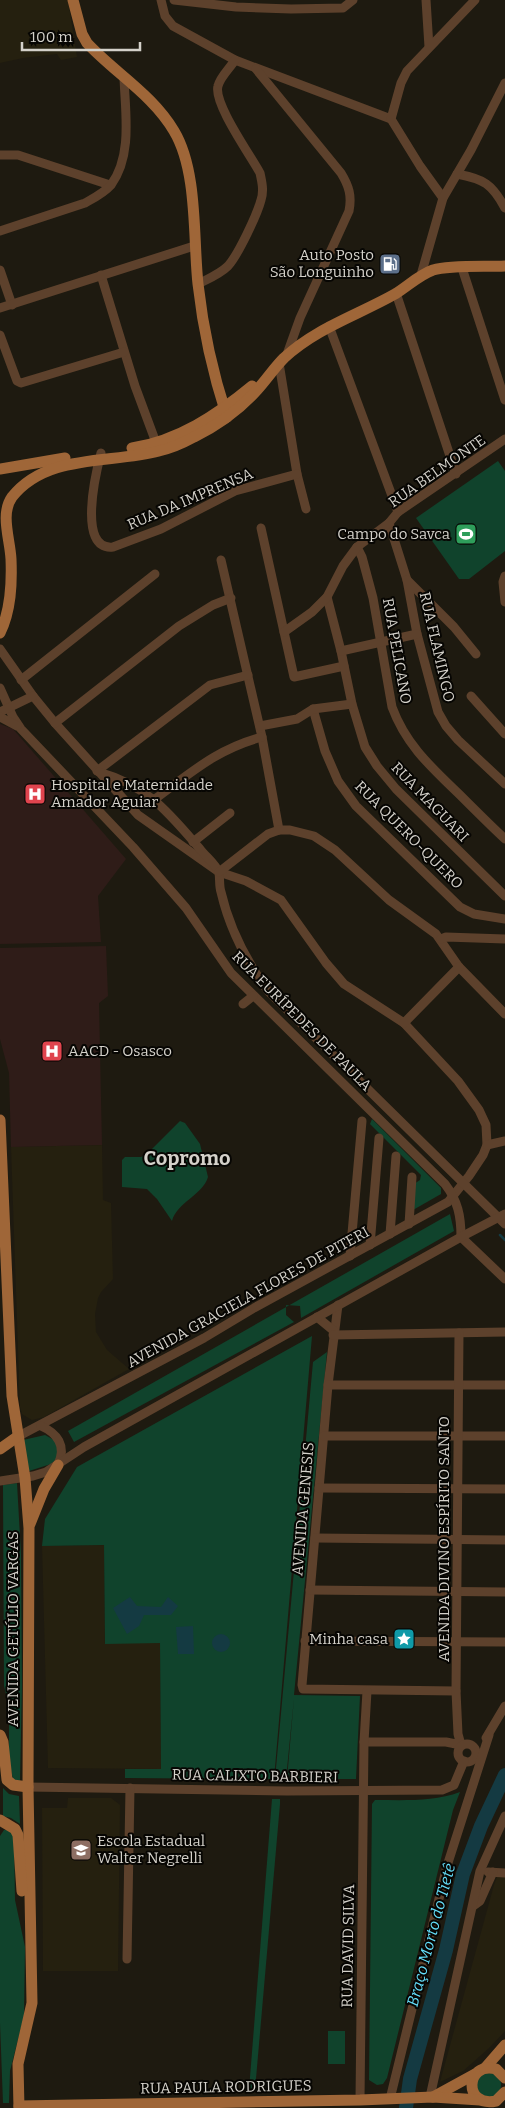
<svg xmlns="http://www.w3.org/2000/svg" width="505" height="2108" font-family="Bitter,serif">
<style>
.built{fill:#25200f}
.medical{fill:#2f1c18}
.green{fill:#10432c}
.water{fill:#143a42}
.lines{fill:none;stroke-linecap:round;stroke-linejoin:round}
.stream{stroke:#143a42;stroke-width:2.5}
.river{stroke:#143a42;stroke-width:14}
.minor{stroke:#5d412c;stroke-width:9}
.major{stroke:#9f6638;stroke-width:11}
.labels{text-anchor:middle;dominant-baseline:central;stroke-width:4;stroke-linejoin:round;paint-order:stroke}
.poi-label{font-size:15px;fill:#d4d1ca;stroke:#070603;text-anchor:end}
.street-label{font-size:15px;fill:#d4d1ca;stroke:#070603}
.water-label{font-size:16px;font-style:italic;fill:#64ddf9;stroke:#070603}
.district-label{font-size:20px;font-weight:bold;fill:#d4d1ca;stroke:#070603}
</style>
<rect width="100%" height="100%" fill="#1e1a10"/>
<!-- built -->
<g class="built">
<path d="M0,0H68L77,57L61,60L57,54L23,58L0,63Z"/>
<path d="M102,1145L103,1200L111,1203L113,1279L101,1292L98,1298L95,1314L96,1332L107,1350L129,1369L44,1417L32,1420L22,1414L20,1407L11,1147Z"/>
<path d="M104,1545L105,1643H160L161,1769L48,1768L42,1546Z"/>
<path d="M68,1798H111L120,1805L118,1971H43L42,1808H67Z"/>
<path d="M505,1876V2031L489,2048L463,2071L440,2082L494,1885L497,1877Z"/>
</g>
<!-- medical -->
<g class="medical">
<path d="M0,724L13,729L126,859L98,896L101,942L0,944Z"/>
<path d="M106,946L108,996L99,1003L102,1145L11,1147L9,1073L0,1039V948Z"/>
</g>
<!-- green -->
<g class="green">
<path d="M498,461L505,471V551L469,579H459L416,518Z"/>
<path d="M372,1119L441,1188V1194L413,1210L414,1184L420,1180L421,1175L370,1124Z"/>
<path d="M180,1121L185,1123L200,1144L208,1177C203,1195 177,1202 172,1221L157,1199L147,1189L122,1187V1160L125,1157H141L147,1154Z"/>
<path d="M450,1214L454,1231L301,1318L300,1306L286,1305V1315L294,1322L74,1442L68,1431Z"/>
<path d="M312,1336L274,1779L125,1778V1769H161L160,1643L105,1644L104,1545L42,1546L45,1519L77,1467Z"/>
<path d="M327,1352L294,1695L360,1696L356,1779H287L294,1698L286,1779H275L313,1362Z"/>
<path d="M45,1435L56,1441L61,1455L51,1464L29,1471L23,1440Z"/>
<path d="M17,1483L21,1554L22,1686L20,1782L13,1779L9,1762V1706L4,1686L3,1489V1485Z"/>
<path d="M3,1788L9,1794L19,1796L20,1824L11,1818L3,1816Z"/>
<path d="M460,1792L453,1810L387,2078L383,2084L377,2085L369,2080L372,1804L375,1800C403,1800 433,1802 460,1792Z"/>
<path d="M272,1799H280V1804L255,2090H249Z"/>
<path d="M4,1830H9L14,1837L15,1900L25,1947L24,2016L10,2071L9,2103H3L0,2023V1836Z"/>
<rect x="328" y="2031" width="17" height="33"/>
<circle cx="489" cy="2085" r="12"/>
</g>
<!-- water -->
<g class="water">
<path d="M130,1597L137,1606L161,1607L168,1597L178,1606L171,1615H144L139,1626L127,1634L113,1608Z"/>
<path d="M193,1626L194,1654H178L176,1627Z"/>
<circle cx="221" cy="1643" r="9"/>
</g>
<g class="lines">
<!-- stream -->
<path class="stream" d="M500,1235L505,1240"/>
<!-- river -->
<path class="river" d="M406,2108L410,2079L446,1950L463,1874L481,1826L505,1775"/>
<!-- minor -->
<g class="minor">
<path d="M161,0L165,16L173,26L235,60L391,119"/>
<path d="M174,0L236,7L291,9L343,8L353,0"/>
<path d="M426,0L429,47"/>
<path d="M256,69L341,173C349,186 352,196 349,211L300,318L286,357"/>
<path d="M0,155H18L110,185"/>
<path d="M457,174C484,179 492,184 505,208"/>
<path d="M443,198L420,166L391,119L401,83L407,71L475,0"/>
<path d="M0,231L85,203C94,198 104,193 111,185C133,155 125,111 124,77"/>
<path d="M462,268L505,400"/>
<path d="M0,270L12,305"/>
<path d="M101,275L135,386L158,448"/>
<path d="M421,275L443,198L471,150L505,83"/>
<path d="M198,284C208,279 220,274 228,266C238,255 257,215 261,200C264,191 262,182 260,173C251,156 213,103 218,86C220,77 230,68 235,60"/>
<path d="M396,293L456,474"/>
<path d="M0,308L194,246"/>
<path d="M329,326L398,512"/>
<path d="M0,335L17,381L21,383L124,352"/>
<path d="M279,363L297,474L306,509"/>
<path d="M101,453C96,472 77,551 113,547L161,529L235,491L297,474"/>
<path d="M389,523L407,580L417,634L438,712L446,726L458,740L505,784"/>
<path d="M261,528L294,677L344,666"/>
<path d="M357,547L362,557L373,598L392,707C406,745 431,767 460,795C475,810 490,825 505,839"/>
<path d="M221,560L262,737L279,830"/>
<path d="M505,576L503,582L505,602"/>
<path d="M407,580L454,627L476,654"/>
<path d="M327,597L341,651L352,704L365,747L377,766L396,789L505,896"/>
<path d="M284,632L312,612L327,597L343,566L357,547L389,523L398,512L505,439"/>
<path d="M0,649L33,696L55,723L138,815L219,872L246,881L281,900L326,963L344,984L404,1023L458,1081L479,1110L486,1125L487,1145L483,1155L469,1176L448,1202L254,1308L204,1338L17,1437"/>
<path d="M341,651L417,634"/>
<path d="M21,680L155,574"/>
<path d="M0,688L13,717L21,729L133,847L186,908L231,973L445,1184C458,1201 461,1216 461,1237L505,1279"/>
<path d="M471,696L505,734"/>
<path d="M313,709L325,751L338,781L356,806L460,907L474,914L505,919"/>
<path d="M0,712L33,696"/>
<path d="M0,717L17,726"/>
<path d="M55,723L179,626L213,605L231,598"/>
<path d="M260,726L297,719L313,709L352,704"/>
<path d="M97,771L210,685L248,675"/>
<path d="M99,772C148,786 168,812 200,849C205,856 217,865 219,873C220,879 219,886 221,892C229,927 247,962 268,991L505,1224"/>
<path d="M155,799C192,772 217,749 262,737"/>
<path d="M193,842L230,813"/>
<path d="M219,872L268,834L279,830H290L314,836L335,850L389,900L436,934L459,967L505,1014"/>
<path d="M441,939L446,937L505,939"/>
<path d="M243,1004L253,996"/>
<path d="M404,1023L459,967"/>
<path d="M487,1145L505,1141"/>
<path d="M409,1224L412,1177"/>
<path d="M390,1234L396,1156"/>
<path d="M370,1245L379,1138"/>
<path d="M350,1256L362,1121"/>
<path d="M338,1305L328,1385L302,1685L303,1689L456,1691"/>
<path d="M317,1317L334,1331"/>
<path d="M333,1335L505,1332"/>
<path d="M328,1385H505"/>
<path d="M41,1426C57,1433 67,1446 58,1464"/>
<path d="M324,1436H505"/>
<path d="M0,1481L33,1476L46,1472L84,1447L461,1237L505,1214"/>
<path d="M319,1488L505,1489"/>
<path d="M315,1538L505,1540"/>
<path d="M310,1590L505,1592"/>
<path d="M305,1641L505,1642"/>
<path d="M486,1738L505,1706"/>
<path d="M364,1742H446L461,1745L458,1734L456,1691L459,1333"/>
<circle cx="467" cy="1753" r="9"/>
<path d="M28,1787L287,1791L442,1790L454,1785L464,1761"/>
<path d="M488,1872L505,1873"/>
<path d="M473,1906L480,1901L493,1872"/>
<path d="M127,1959L130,1788"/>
<path d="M430,2097L480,1871L505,1816"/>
<path d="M390,2099L447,1866L489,1735"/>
<path d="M360,2100L364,1742L367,1691"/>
</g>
<!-- major -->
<g class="major">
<path d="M73,0L82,34L87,43C115,73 153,95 174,131C198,171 193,238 198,284C203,329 213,374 227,417"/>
<path d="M132,448C178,441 217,415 252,386"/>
<path d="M0,469L65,458"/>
<path d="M0,633C11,610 12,584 11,559C10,539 0,514 12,497C47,453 110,464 159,451C172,448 183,443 194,437C218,425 240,409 257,390C267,379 274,368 284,358C316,328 358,315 395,294C408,286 419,275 433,270C451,265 485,267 505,266"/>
<path d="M0,1120L12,1396L25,1478L29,1528L28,1787L32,2003L18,2064L19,2108"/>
<path d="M0,1449L17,1437"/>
<path d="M30,1524L44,1489L58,1465"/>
<path d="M0,1735L3,1742L7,1780L13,1785L28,1787"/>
<path d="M0,1820L15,1829L18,1835L22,1891"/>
<path d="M485,2068L505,2045"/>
<path d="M505,2078L496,2069C465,2061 463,2108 496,2101L505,2092"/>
<path d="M433,2097L475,2074"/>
<path d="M19,2106L360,2100L433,2097L480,2100"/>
</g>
</g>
<!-- icons -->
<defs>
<g id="fuel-square" transform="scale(1.125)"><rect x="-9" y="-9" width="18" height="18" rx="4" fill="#5c6f8a" stroke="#070603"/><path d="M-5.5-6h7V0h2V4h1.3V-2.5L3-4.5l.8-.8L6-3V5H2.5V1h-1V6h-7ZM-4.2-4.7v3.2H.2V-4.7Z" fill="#fff"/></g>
<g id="stadium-square" transform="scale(1.125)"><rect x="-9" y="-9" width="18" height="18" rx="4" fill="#2e9e5b" stroke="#070603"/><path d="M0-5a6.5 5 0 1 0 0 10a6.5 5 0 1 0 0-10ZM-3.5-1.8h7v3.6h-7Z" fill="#fff"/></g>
<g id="hospital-square" transform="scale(1.125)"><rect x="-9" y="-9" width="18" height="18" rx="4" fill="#e0444e" stroke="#070603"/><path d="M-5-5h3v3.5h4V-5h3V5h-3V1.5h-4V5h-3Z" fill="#fff"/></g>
<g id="sight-square" transform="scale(1.125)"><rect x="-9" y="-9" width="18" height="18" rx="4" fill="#0f9aa8" stroke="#070603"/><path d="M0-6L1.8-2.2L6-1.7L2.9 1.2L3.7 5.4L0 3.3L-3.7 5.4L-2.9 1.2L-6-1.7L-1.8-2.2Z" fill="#fff"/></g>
<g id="school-square" transform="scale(1.125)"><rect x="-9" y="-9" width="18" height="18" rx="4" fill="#8d6e63" stroke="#070603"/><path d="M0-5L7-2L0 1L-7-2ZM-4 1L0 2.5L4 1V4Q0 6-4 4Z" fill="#fff"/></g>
</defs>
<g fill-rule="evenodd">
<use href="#fuel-square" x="390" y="264"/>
<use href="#stadium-square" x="466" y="534"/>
<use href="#hospital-square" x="35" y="794"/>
<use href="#hospital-square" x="52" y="1051"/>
<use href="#sight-square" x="404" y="1639"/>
<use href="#school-square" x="81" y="1850"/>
</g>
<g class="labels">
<!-- poi labels -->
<g class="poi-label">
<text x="374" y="255">Auto Posto<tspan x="374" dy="17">São Longuinho</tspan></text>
<text x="450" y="534">Campo do Savca</text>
<text x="51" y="785" text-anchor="start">Hospital e Maternidade<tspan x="51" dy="17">Amador Aguiar</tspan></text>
<text x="68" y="1051" text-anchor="start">AACD - Osasco</text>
<text x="388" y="1639">Minha casa</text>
<text x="97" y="1841" text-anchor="start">Escola Estadual<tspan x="97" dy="17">Walter Negrelli</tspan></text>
</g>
<!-- street labels -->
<g class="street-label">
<text transform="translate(437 471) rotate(-35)">RUA BELMONTE</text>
<text transform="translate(190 499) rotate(-23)">RUA DA IMPRENSA</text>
<text transform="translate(437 647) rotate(77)">RUA FLAMINGO</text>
<text transform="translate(397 651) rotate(80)">RUA PELICANO</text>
<text transform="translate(430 802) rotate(46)">RUA MAGUARI</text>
<text transform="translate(409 835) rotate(45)">RUA QUERO-QUERO</text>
<text transform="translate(302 1021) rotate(45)">RUA EURÍPEDES DE PAULA</text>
<text transform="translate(248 1297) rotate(-29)">AVENIDA GRACIELA FLORES DE PITERI</text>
<text transform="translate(303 1509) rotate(-85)">AVENIDA GENESIS</text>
<text transform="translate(444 1539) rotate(-90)">AVENIDA DIVINO ESPÍRITO SANTO</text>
<text transform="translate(13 1629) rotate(-90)">AVENIDA GETÚLIO VARGAS</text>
<text transform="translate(255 1776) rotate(1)">RUA CALIXTO BARBIERI</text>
<text transform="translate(348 1946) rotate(-89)">RUA DAVID SILVA</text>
<text transform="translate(226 2087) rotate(-1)">RUA PAULA RODRIGUES</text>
</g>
<!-- water labels -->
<g class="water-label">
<text transform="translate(431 1935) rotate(-75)">Braço Morto do Tietê</text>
</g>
<!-- district labels -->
<g class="district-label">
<text x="187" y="1158">Copromo</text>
</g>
</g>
<!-- scale -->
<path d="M22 42v8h118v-8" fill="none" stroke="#d4d1ca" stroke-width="2.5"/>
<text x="30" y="42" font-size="15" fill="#d4d1ca" stroke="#070603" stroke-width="4" paint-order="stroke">100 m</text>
</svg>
